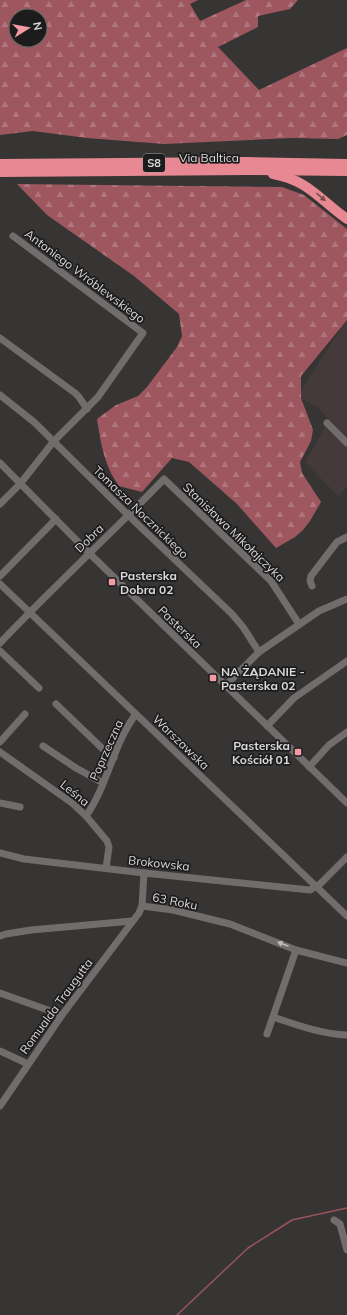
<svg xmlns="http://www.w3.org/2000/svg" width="347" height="1315" font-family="Mulish,sans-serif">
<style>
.built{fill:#453a3b}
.forest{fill:url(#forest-firs);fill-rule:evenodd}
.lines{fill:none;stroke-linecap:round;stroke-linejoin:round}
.stream{stroke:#99535b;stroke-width:1.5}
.minor{stroke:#716d6d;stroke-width:7}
.highway{stroke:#e78892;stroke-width:10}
.oneway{fill:#784d51}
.oneway2{fill:#c0bdbd}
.poi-dot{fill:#f49aa3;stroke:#1d1c1c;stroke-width:1.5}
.labels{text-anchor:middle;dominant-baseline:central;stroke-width:3.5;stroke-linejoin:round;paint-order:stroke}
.shield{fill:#1d1c1c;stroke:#a1a0a0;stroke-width:1}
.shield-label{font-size:11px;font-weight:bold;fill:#dad8d8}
.street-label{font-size:12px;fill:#dad8d8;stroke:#1d1c1c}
.poi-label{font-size:12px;font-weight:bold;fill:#dad8d8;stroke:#1d1c1c;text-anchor:start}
</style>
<defs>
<pattern id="forest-firs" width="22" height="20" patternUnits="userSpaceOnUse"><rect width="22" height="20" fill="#9e575f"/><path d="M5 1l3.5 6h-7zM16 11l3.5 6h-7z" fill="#af767d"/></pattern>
</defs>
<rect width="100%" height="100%" fill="#373434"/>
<!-- built -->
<g class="built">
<path d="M347,319V438L316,406L297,397Z"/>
<path d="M325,427L332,434L337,436L347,447V487L338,496L305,462Z"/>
</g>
<!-- forest -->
<g class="forest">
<path d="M0,0H198L190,4L200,21L246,0H298L290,9L258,16V27L218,47L259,90L347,48V135L338,139L292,138L164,144L87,138L33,131L0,135ZM16,16H40V40H16Z"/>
<path d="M17,184L282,187L304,195L347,229V320L301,376V398L313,430L311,441L300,462L302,473L321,502L310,521L303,530L295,537L276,548L237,504L189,462L172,458L142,492L119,486C104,465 101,444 97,419L116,405L138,396L147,387L177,347L182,336L179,314L134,276L47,215Z"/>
</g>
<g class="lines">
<!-- stream -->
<path class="stream" d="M177,1315L248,1248L278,1229L292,1220L347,1208"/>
<!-- minor -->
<g class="minor">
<path d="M0,338L75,393L79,397L87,409"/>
<path d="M0,395L34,422L129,516L232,614L243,627L259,652"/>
<path d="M327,423L347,443"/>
<path d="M0,463L90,554L347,803"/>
<path d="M0,504L20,484L54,441L98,397L143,333L13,236"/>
<path d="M0,576L56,519"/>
<path d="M0,584L347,916"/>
<path d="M312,586L310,581L311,576L337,542L347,537"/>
<path d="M0,643C53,587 110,535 164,479L271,581L299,624"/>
<path d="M0,651L39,688"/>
<path d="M225,686L259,652L319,611L347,599"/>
<path d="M56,704L105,751L114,758"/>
<path d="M267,726L294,698L347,661"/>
<path d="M0,742L25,714"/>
<path d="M43,746L76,768L103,783"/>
<path d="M0,752L72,803L86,816L107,841L109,847L106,868"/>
<path d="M309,767L329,745L347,732"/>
<path d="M0,803L20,807"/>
<path d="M86,816C108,785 113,744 136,714"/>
<path d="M0,853L24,859L144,873L310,890L320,884L347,857"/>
<path d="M142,906L173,910L230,924L296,950L347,963"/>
<path d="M0,936L6,934L31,930L132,921"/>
<path d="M0,993L62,1015"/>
<path d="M273,1017C297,1025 321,1034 347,1035"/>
<path d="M267,1034L296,950"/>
<path d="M0,1051L28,1064"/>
<path d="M0,1106L62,1015L139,913L142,906L144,873"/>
<path d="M334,1220L340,1224L347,1250"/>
</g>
<!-- highway -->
<g class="highway">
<path d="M0,164L244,162L347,164"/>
<path d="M0,172L248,170L347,171"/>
<path d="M273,174C308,180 320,200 347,219"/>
</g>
</g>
<!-- one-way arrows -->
<defs><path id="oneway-solid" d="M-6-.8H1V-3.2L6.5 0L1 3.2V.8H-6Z"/></defs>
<use class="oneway" href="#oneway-solid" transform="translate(321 197) rotate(41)"/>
<use class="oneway2" href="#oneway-solid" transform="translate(283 944) rotate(-159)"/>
<!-- markers -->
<g class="poi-dot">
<rect x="108" y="578" width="8" height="8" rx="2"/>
<rect x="209" y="674" width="8" height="8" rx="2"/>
<rect x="294" y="748" width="8" height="8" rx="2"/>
</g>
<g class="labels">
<!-- shield labels -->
<rect class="shield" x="143" y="154" width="22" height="18" rx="3"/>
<g class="shield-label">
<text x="154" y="163">S8</text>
</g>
<!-- street labels -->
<g class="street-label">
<text x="209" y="157">Via Baltica</text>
<text transform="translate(85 276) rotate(37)">Antoniego Wróblewskiego</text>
<text transform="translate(141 512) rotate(44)">Tomasza Nocznickiego</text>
<text transform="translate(234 532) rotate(44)">Stanisława Mikołajczyka</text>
<text transform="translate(89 538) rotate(-44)">Dobra</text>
<text transform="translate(180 627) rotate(44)">Pasterska</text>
<text transform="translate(181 742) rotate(44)">Warszawska</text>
<text transform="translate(106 750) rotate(-66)">Poprzeczna</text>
<text transform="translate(75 793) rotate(39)">Leśna</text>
<text transform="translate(159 863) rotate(6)">Brokowska</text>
<text transform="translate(175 901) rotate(11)">63 Roku</text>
<text transform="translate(56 1006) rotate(-54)">Romualda Traugutta</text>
</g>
<!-- poi labels -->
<g class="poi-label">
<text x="120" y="575">Pasterska<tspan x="120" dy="14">Dobra 02</tspan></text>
<text x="221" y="671">NA ŻĄDANIE -<tspan x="221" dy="14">Pasterska 02</tspan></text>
<text x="290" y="745" text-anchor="end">Pasterska<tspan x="290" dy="14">Kościół 01</tspan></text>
</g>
</g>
<!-- north arrow -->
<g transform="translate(28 28) rotate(79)"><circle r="19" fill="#1d1c1c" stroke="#696767"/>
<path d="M0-3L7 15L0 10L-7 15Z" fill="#f49aa3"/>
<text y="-6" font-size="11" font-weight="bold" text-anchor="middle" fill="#dad8d8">N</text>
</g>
</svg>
